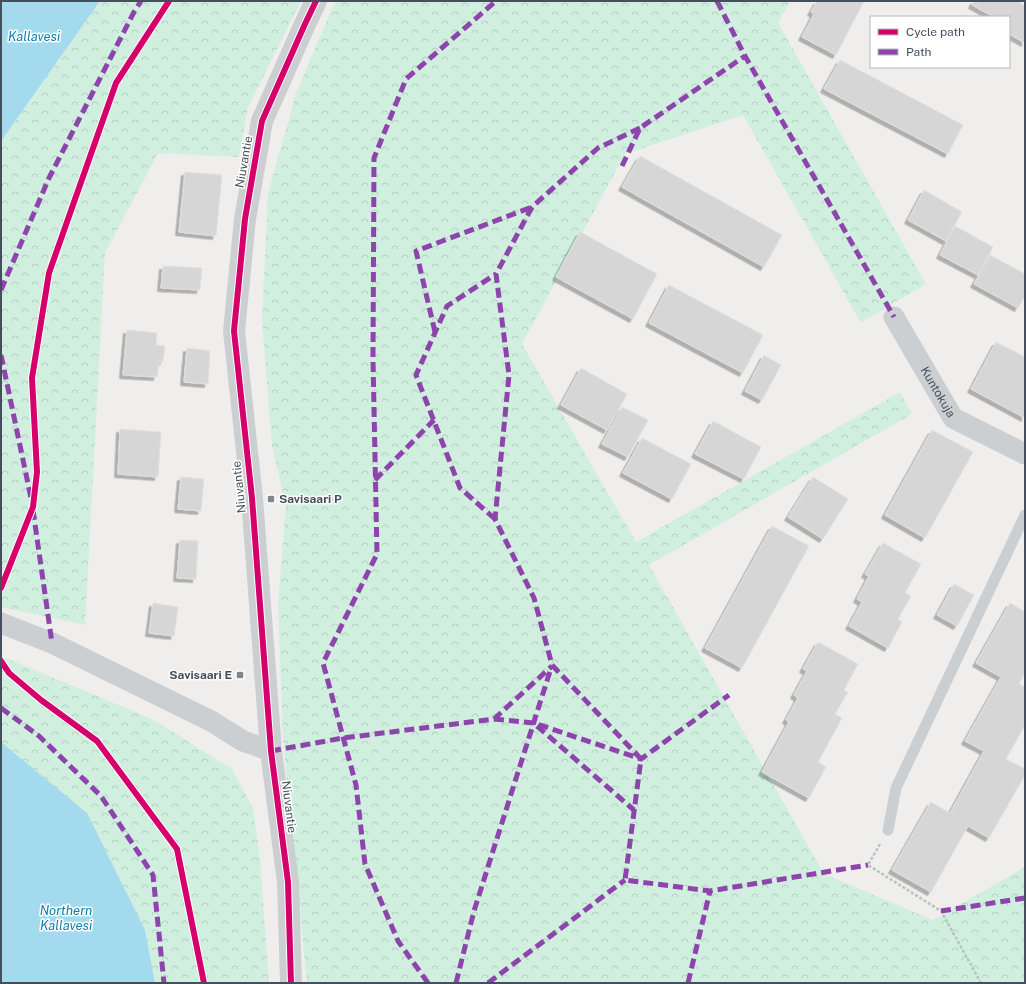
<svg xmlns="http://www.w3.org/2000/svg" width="1026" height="984" font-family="'Public Sans',sans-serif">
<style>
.forest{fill:url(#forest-crowns)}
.water{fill:#a4daee}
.building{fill:#d6d6d7;stroke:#e0e0e0;filter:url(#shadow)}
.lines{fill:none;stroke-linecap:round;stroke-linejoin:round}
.path{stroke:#b7c4c1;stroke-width:2.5;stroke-dasharray:3 2;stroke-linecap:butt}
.service{stroke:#cccfd1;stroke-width:11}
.minor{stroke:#cccfd1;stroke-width:21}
.tertiary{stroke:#cccfd1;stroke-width:22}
.quiet{stroke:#8e44ad;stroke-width:5;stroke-dasharray:10 5;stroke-linecap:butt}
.cycleway-casing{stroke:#fff;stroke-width:8}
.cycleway{stroke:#d6006c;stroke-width:6}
.poi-dot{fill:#80878e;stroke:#fff;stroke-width:1.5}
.labels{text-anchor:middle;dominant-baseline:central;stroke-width:3;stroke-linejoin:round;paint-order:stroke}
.street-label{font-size:12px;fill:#444f5b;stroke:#fff}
.poi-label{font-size:12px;font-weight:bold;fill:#444f5b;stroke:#fff;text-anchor:start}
.water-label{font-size:13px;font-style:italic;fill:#087fab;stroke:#fff}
</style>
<defs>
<pattern id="forest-crowns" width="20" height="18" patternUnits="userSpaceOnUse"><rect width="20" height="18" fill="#d1efde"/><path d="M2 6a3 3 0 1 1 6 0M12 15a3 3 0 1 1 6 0" fill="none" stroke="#b5cfc1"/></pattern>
<filter id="shadow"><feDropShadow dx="-3.5" dy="3.5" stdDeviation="0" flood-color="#0004"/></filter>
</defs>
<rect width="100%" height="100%" fill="#efeeed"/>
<!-- forest -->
<g class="forest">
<path d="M100,1H301L248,107L239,157L158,153L105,253L85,625L1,607V141Z"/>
<path d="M336,1H790L778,23L926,284L861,323L743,115L625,154L522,344L636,542L900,392L912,414L649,565L824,874L933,920L1025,867V983H307L283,740L278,602L286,506L272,446L262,321L268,193L296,93L333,6Z"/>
<path d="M1,656L152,719L231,768L253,808L260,858L269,983H155L145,930L87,813L1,742Z"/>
</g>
<!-- water -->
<g class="water">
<path d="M1,1H100L1,141Z"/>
<path d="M1,742L87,813L145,930L155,983H1Z"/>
</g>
<!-- building -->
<g class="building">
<path d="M817,1H864L836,55L802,37L814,14L811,12Z"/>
<path d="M974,1H1022L1020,3L1025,6V43L1009,34V17H994L972,5Z"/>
<path d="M840,60L963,125L948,154L824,89Z"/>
<path d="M640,156L782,235L764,267L622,187Z"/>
<path d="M185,172L222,175L216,236L179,232Z"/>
<path d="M924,190L962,212L946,241L908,220Z"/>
<path d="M955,226L993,247L978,275L940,255Z"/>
<path d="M580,232L657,274L633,319L556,277Z"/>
<path d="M990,255L1025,274V296L1018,308L974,284Z"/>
<path d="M163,266L202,268L200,290L161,288Z"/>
<path d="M669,285L763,335L743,373L649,323Z"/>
<path d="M127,330L157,333L156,345L165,346L163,362L159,361L157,377L123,375Z"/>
<path d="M996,342L1025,357V418L971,389Z"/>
<path d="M187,348L210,351L208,384L184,382Z"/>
<path d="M764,355L781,365L762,400L745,391Z"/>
<path d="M581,368L627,394L607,430L561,405Z"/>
<path d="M622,407L648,420L628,457L602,444Z"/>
<path d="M713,421L761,447L744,479L695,454Z"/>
<path d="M120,429L161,432L158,477L118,474Z"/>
<path d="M932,430L973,452L925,538L885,515Z"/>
<path d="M642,438L691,464L672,499L623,473Z"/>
<path d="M181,477L204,479L201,511L178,509Z"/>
<path d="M813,477L848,499L823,539L788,517Z"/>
<path d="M772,526L809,546L742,668L705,648Z"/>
<path d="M180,540L198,541L196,579L177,578Z"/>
<path d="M883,543L921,564L905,593L911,596L898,619L902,622L888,648L849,626L862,602L857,599L869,576L865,574Z"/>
<path d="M954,584L974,595L957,626L937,615Z"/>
<path d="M153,603L178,607L174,636L149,633Z"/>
<path d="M1010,603L1025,612V673L1019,684L1025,687V725L1006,759L1025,769V775L989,838L968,826L931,892L892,870L931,802L950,813L984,751L965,741L1001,677L976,663Z"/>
<path d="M818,642L858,664L844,690L848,692L835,714L842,718L818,762L826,767L809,798L762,772L789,722L786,720L798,698L794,695L807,671L803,669Z"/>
</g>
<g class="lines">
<!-- path -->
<path class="path" d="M880,844L868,865L941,911L981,983"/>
<!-- service -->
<path class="service" d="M888,830L896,788L1025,515"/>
<!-- minor -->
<g class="minor">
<path id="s1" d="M894,317L953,418L1025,454"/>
<path d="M1,623L52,643L211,721L243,741L271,751"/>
</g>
<!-- tertiary -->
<path class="tertiary" d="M291,983L288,882L271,751L252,498L234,331L245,219L262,121L305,24L316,1"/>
<!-- quiet -->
<g class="quiet">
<path d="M717,1L745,56L894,317"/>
<path d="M640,128L598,148L532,207L496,274L509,375L495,519L534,598L552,665L641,759L625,880L710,891L868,865"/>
<path d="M622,166L640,128L745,56"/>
<path d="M1,290L49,178L134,12L141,1"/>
<path d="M435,332L416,251L532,207"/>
<path d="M1,355L31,498"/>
<path d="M375,480L434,420"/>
<path d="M33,510L52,643"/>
<path d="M495,519L460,488L416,375L447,306L496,274"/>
<path d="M1,708L39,736L101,796L153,875L164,983"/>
<path d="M494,719L534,723L641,759L729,695"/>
<path d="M537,726L634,810"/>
<path d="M271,751L343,738L494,719L551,667"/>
<path d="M941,911L1025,898"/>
<path d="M428,983L398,941L365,864L356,785L323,663L377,554L373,359L374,158L406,79L496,1"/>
<path d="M456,983L474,911L552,665"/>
<path d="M488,983L625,880"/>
<path d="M688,983L710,891"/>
</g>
<!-- cycleway casing -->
<g class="cycleway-casing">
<g id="cycleway">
<path d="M1,588L33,507L37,472L32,378L49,273L116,83L169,1"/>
<path d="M1,661L9,673L41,700L97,741L177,849L204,983"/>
<path d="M291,983L288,882L271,751L252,498L234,331L245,219L262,121L305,24L316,1"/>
</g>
</g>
<!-- cycleway -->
<use href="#cycleway" class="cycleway"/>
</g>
<!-- markers -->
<g class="poi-dot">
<rect x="267" y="495" width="8" height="8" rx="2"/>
<rect x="236" y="671" width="8" height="8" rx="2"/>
</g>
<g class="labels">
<!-- street labels -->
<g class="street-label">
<text transform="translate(244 162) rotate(-80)">Niuvantie</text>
<text stroke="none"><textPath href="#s1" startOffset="87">Kuntokuja</textPath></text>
<text transform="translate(239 487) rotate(-96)">Niuvantie</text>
<text transform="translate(289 807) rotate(83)">Niuvantie</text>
</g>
<!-- poi labels -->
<g class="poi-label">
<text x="279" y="499">Savisaari P</text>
<text x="232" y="675" text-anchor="end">Savisaari E</text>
</g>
<!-- water labels -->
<g class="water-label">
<text x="34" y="36">Kallavesi</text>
<text x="66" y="910">Northern<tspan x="66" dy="15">Kallavesi</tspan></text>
</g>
</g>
<!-- border -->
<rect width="1026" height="984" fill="none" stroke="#444f5b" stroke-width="4"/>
<!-- legend -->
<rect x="870" y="16" width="140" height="52" fill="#ffffff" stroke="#b4b9bd"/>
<rect x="878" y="29" width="20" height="6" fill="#d6006c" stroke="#b4b9bd"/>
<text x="906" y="36" font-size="12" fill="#444f5b">Cycle path</text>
<rect x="878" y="49" width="20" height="6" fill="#8e44ad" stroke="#b4b9bd"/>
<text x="906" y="56" font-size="12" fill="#444f5b">Path</text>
</svg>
